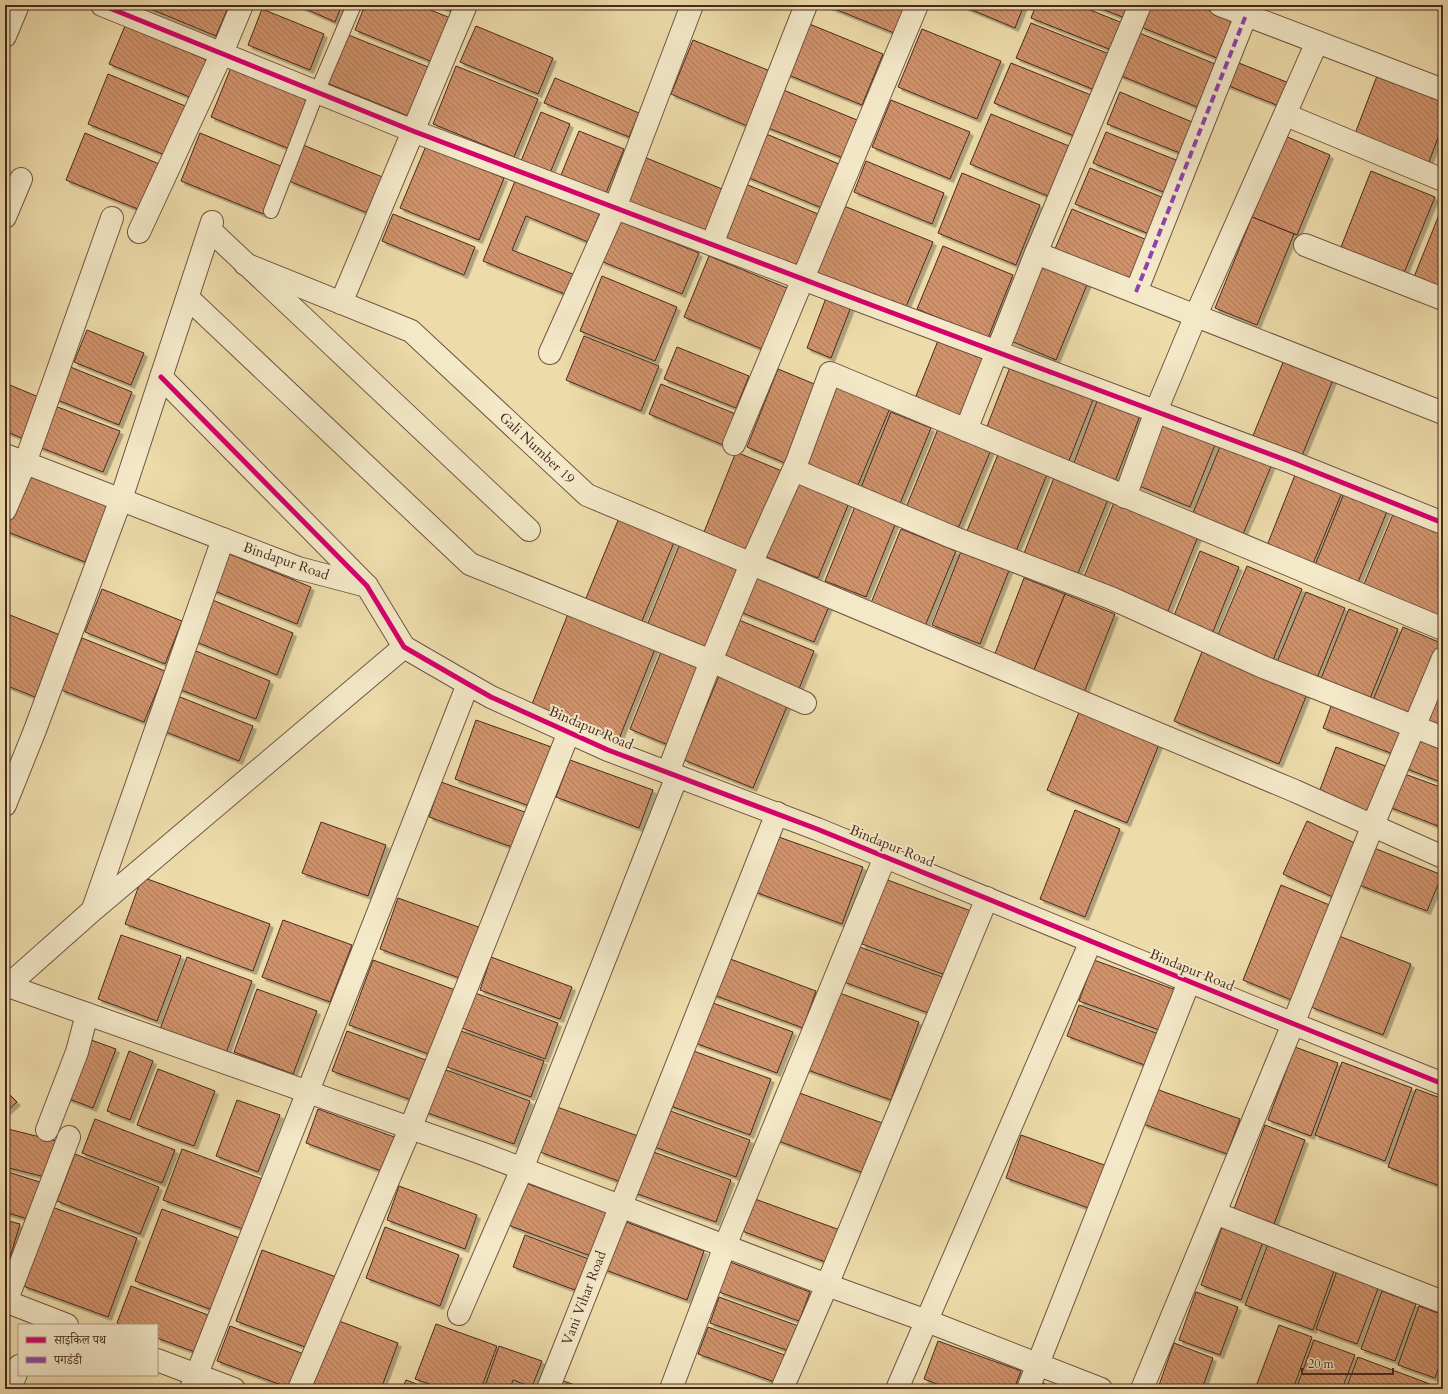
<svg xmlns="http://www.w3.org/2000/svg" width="1448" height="1394" font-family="Cardo,'Noto Serif Devanagari',serif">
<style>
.building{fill:url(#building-back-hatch);stroke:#48291e;filter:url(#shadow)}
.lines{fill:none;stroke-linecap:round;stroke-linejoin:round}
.service-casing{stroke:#715641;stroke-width:16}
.minor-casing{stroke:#715641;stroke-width:24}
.service{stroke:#f3e8c8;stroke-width:14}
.minor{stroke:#f3e8c8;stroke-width:22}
.quiet{stroke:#8e44ad;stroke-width:4;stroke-dasharray:8 4;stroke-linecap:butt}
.cycleway-casing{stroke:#f3e8c8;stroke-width:8}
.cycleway{stroke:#d6006c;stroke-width:5}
.labels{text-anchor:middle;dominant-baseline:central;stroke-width:4;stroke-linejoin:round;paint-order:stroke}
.street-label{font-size:14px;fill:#48291e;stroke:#f3e8c8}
</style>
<defs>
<pattern id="building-back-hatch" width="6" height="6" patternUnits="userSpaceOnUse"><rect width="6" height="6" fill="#d1926b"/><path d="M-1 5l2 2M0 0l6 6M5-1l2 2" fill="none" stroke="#ac7757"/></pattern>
<filter id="shadow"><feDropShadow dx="3.5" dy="3.5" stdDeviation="0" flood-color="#0004"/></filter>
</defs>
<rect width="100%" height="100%" fill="#eddbaa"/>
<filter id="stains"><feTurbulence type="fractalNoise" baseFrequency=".005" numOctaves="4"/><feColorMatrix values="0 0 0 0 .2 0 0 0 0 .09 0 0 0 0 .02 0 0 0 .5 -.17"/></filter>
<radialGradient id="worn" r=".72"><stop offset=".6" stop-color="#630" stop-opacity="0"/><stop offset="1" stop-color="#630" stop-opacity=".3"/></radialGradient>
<!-- building -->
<g class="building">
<path d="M141,5H229L216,36Z"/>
<path d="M297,5H342L335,22Z"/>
<path d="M365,5H418L458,21L440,65L355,30Z"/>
<path d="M437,5H464L460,14Z"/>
<path d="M825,5H905L894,33Z"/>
<path d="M960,5H1024L1015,28Z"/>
<path d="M1036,5H1078L1125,24L1114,51L1031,18Z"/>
<path d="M1092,5H1130L1125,18Z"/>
<path d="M1150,5H1196L1232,20L1217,58L1141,27Z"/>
<path d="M262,9L324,34L310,70L248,45Z"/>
<path d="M802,21L883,54L862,105L781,72Z"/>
<path d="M1031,23L1112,55L1097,91L1016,58Z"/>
<path d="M125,26L207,60L192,98L109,64Z"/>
<path d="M476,26L553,58L538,94L460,62Z"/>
<path d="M922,29L1001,61L977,119L898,87Z"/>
<path d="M1137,32L1220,66L1202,109L1119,75Z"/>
<path d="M346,34L433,69L413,118L327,83Z"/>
<path d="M693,40L775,73L752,128L671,94Z"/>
<path d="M1234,61L1289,83L1279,106L1224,84Z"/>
<path d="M1011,63L1096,97L1079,138L994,103Z"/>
<path d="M232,65L313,98L292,150L211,117Z"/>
<path d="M456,66L538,99L514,157L433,124Z"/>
<path d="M108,74L190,108L170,157L88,124Z"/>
<path d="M1377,76L1443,101V125L1427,167L1353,139Z"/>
<path d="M555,78L639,113L629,137L544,103Z"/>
<path d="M776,87L857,120L843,158L761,125Z"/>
<path d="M1120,92L1197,124L1185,155L1107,124Z"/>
<path d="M891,100L970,132L950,179L872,147Z"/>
<path d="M541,112L570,124L550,173L521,161Z"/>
<path d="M991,114L1069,146L1048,196L970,164Z"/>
<path d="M579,131L624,149L606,193L561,175Z"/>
<path d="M759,131L839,164L822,208L742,175Z"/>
<path d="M1106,132L1181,162L1168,194L1093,163Z"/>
<path d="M85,133L164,166L145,212L66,180Z"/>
<path d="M200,133L283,167L263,214L181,181Z"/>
<path d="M1285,136L1330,155L1297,235L1252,217Z"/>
<path d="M303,145L385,178L370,214L289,181Z"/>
<path d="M426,146L504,178L479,240L400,208Z"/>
<path d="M644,157L727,191L708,239L624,205Z"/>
<path d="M866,161L944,193L932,224L854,192Z"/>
<path d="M1090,168L1169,200L1154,236L1075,204Z"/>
<path d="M1371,171L1435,197L1404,273L1341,247Z"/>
<path d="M962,173L1040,205L1016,265L938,233Z"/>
<path d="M517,176L601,210L588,242L526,216L512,250L575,275L567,295L483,261Z"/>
<path d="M743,183L818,214L796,268L721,238Z"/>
<path d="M1443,205V289L1414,277Z"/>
<path d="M844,206L933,242L903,314L815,278Z"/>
<path d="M1072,209L1152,242L1135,282L1055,249Z"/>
<path d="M393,214L475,247L464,275L382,241Z"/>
<path d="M1252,217L1294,234L1257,325L1215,308Z"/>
<path d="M617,220L699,253L682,294L601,261Z"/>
<path d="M943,246L1013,275L988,338L917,309Z"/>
<path d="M709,256L787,288L762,349L684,317Z"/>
<path d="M1042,260L1089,280L1056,360L1009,340Z"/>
<path d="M602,276L677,307L655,361L580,331Z"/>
<path d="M826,298L851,307L831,358L807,348Z"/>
<path d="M943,328L990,347L961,421L914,401Z"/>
<path d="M87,330L144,353L131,385L74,362Z"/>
<path d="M584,336L659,366L641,411L566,380Z"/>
<path d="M677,347L749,376L736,408L664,379Z"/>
<path d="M1284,360L1333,380L1301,458L1252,438Z"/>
<path d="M1012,362L1095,395L1068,463L986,429Z"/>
<path d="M68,366L132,392L119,425L55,399Z"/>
<path d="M778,369L824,388L792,466L747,447Z"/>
<path d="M5,383L41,398L24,439L5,431Z"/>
<path d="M661,384L736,414L723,445L649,414Z"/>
<path d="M835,386L890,408L855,492L801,469Z"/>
<path d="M1099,396L1141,413L1114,484L1072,468Z"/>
<path d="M55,406L120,431L103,472L39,447Z"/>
<path d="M891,412L931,428L897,511L858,495Z"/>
<path d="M1164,418L1217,440L1190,507L1137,485Z"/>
<path d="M938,429L991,450L957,531L905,510Z"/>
<path d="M1221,444L1272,464L1241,539L1191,518Z"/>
<path d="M736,452L782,471L749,551L704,532Z"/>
<path d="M999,452L1048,472L1014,556L965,536Z"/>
<path d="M5,465L13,469L5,489Z"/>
<path d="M1297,470L1343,490L1310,571L1264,553Z"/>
<path d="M28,474L108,505L85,562L5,531Z"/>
<path d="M1055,475L1109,497L1076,578L1023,556Z"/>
<path d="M796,477L851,498L818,578L764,556Z"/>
<path d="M1345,491L1388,509L1356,587L1313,570Z"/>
<path d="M1115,500L1199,534L1166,616L1082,582Z"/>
<path d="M856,504L897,520L866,597L825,581Z"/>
<path d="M1396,507L1443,527V623L1362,589Z"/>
<path d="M619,518L675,540L640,626L584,603Z"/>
<path d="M901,529L956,551L925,626L871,603Z"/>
<path d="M681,541L740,565L704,652L646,628Z"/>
<path d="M962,549L1010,568L980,644L932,625Z"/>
<path d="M1200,551L1239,567L1212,634L1173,618Z"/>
<path d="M227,553L311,587L297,624L212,590Z"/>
<path d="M1247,566L1302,589L1273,660L1217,637Z"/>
<path d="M754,573L830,604L814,642L738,611Z"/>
<path d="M1024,578L1065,594L1030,680L991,664Z"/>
<path d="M102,589L182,621L165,664L85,632Z"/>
<path d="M1306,592L1345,608L1317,678L1277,662Z"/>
<path d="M1065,594L1115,614L1081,700L1030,680Z"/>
<path d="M210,599L293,633L277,675L194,641Z"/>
<path d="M570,609L657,644L619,739L532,704Z"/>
<path d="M1349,609L1398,629L1369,701L1320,681Z"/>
<path d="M5,613L60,635L35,697L5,685Z"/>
<path d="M734,618L814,651L797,694L716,661Z"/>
<path d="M1403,627L1441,643L1409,721L1371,705Z"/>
<path d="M82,638L165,671L144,722L61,690Z"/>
<path d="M663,647L702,663L668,745L630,729Z"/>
<path d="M1204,647L1309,689L1279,764L1174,721Z"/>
<path d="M191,649L270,681L256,719L176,688Z"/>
<path d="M1443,669V735L1421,726Z"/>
<path d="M721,671L790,699L753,788L684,760Z"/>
<path d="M175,695L253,726L239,761L161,730Z"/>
<path d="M1334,698L1408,726L1396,755L1323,728Z"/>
<path d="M1080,710L1160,742L1127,823L1047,790Z"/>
<path d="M476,720L557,749L535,808L455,779Z"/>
<path d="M1415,732L1443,743V783L1402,767Z"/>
<path d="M1336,747L1388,767L1369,815L1318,795Z"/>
<path d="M570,760L653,790L639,828L556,797Z"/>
<path d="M1402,773L1443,788V828L1389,807Z"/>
<path d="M441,782L533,815L520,850L429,817Z"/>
<path d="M1075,810L1120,829L1085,917L1040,899Z"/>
<path d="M1307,821L1357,844L1333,897L1283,874Z"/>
<path d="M321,822L386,845L368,896L302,873Z"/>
<path d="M776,836L863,867L842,924L755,892Z"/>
<path d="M1374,848L1442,875L1427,911L1359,885Z"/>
<path d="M142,877L270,924L253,971L125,924Z"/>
<path d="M885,879L971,911L948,976L862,944Z"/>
<path d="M1281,885L1332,906L1294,1001L1243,980Z"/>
<path d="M398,898L484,929L465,980L380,949Z"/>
<path d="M283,920L352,945L330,1002L262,977Z"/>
<path d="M121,935L181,956L157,1021L98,999Z"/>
<path d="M1339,936L1411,964L1383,1035L1311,1007Z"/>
<path d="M857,946L945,978L931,1014L844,982Z"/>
<path d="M187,957L252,981L226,1053L160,1029Z"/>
<path d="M491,957L572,987L560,1019L480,990Z"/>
<path d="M725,957L816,991L803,1028L711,994Z"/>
<path d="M373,960L458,991L434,1056L349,1025Z"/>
<path d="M1094,960L1176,990L1162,1031L1079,1001Z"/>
<path d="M257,989L317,1011L293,1074L234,1052Z"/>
<path d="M834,991L919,1022L891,1100L805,1069Z"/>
<path d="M475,993L558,1023L545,1059L462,1028Z"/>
<path d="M710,1002L793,1032L777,1073L695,1043Z"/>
<path d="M1079,1005L1159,1034L1147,1066L1067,1036Z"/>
<path d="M347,1031L431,1062L417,1102L332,1071Z"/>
<path d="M461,1031L544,1061L531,1097L447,1067Z"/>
<path d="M83,1037L116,1049L93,1108L61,1096Z"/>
<path d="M1295,1047L1338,1063L1311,1136L1268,1120Z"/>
<path d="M688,1049L771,1079L750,1135L668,1105Z"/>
<path d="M129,1051L153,1061L130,1120L107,1111Z"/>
<path d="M1342,1062L1412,1088L1385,1161L1315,1135Z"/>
<path d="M441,1068L530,1101L514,1144L425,1112Z"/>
<path d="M158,1069L215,1091L194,1146L137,1125Z"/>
<path d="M1156,1089L1240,1119L1227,1154L1143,1124Z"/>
<path d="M1416,1089L1443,1099V1178L1440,1186L1388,1167Z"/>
<path d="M5,1090L17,1102L5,1113Z"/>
<path d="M794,1091L885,1124L866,1174L776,1140Z"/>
<path d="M237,1100L280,1115L258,1172L216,1156Z"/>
<path d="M557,1107L638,1136L621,1182L540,1152Z"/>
<path d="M318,1109L397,1138L384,1172L306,1143Z"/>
<path d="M665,1109L750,1140L736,1177L652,1146Z"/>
<path d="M95,1119L175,1150L162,1183L82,1153Z"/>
<path d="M1265,1125L1305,1140L1274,1224L1234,1209Z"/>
<path d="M8,1129L56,1141L45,1177L5,1167V1132Z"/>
<path d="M1021,1135L1107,1166L1091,1209L1006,1178Z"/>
<path d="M182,1149L265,1180L246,1230L163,1200Z"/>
<path d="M648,1150L731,1180L716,1222L632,1192Z"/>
<path d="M75,1154L159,1187L140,1234L57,1201Z"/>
<path d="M5,1171L43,1183L31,1220L5,1212Z"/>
<path d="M523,1182L612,1215L596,1258L508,1225Z"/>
<path d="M399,1186L477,1215L465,1249L387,1220Z"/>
<path d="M755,1199L840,1230L828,1263L742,1231Z"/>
<path d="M52,1207L137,1238L108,1317L23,1286Z"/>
<path d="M162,1209L242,1239L215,1311L135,1281Z"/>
<path d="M618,1219L704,1251L687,1300L600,1268Z"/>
<path d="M5,1220L20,1224L5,1274Z"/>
<path d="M385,1227L459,1255L440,1306L366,1278Z"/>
<path d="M1222,1227L1263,1242L1241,1300L1201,1285Z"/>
<path d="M525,1235L594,1261L583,1293L513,1267Z"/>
<path d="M1268,1244L1335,1268L1313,1330L1245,1305Z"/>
<path d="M262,1250L339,1278L313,1350L236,1321Z"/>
<path d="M730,1262L810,1292L799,1321L719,1292Z"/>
<path d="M1337,1271L1379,1286L1357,1344L1316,1329Z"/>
<path d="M131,1286L216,1318L203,1355L157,1338V1325H122L117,1323Z"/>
<path d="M1382,1291L1416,1304L1395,1361L1361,1349Z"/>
<path d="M1196,1292L1238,1307L1220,1355L1179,1340Z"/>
<path d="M719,1297L801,1327L792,1352L710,1323Z"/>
<path d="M1419,1306L1443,1315V1355L1435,1378L1398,1365Z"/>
<path d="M331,1318L398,1343L381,1389H305Z"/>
<path d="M436,1324L497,1346L481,1389H443L415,1379Z"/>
<path d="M1279,1325L1312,1337L1293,1389H1255Z"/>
<path d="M230,1326L309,1356L292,1389L217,1361Z"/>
<path d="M708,1327L790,1357L780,1384L698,1354Z"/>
<path d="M1314,1340L1355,1355L1342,1389H1296Z"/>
<path d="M938,1341L1021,1371L1014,1389H950L924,1379Z"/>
<path d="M1174,1343L1213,1358L1202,1389H1162L1158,1388Z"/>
<path d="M499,1346L542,1361L532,1387L513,1380L510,1389H484Z"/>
<path d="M1358,1357L1430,1384L1428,1389H1346Z"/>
<path d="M558,1379L586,1389H554Z"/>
<path d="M406,1380L430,1389H402Z"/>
<path d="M1034,1380L1059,1389H1030Z"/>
<path d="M922,1384L935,1389H920Z"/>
</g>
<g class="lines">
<!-- service casing -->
<g class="service-casing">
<path id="service" d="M271,211L317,92L354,5"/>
</g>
<!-- minor casing -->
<g class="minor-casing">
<g id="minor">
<path d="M102,5L413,131L866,303L1291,462L1443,523"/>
<path d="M1220,5L1443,90"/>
<path d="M5,36L18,5"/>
<path d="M1286,115L1443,180"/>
<path d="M5,217L21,179"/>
<path d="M210,230L529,530"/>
<path d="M139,232L222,53L242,5"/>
<path d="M712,244L806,5"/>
<path d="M1305,245L1443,299"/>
<path d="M1036,253L1443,413"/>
<path d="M245,264L411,331L587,495L1295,791L1443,857"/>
<path d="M1136,292L1246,15"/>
<path d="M188,298L470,564L711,661L805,703"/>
<path d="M341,303L466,5"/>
<path d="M550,353L615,208L692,5"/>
<path d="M161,377L367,586L404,647L468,684L491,697L608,750L817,829L1264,1012L1443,1084"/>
<path d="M966,430L1036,253L1140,5"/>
<path d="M734,444L917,5"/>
<path d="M5,455L298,568L367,586"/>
<path d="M794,470L952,537L1111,598L1263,667L1443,738"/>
<path d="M1125,497L1156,411L1196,315L1317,42"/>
<path d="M5,510L25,463L112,218"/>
<path d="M668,772L711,661L751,564L797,462L830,373L1443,629"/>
<path d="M5,805L35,730L121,499L212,222"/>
<path d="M93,909L223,539"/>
<path d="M8,986L481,1153L827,1285L927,1321L1101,1389"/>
<path d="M5,988L93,910L404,647"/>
<path d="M47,1130L77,1052L87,1014"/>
<path d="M1215,1213L1443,1302"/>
<path d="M5,1301L67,1325"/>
<path d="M6,1302L69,1137"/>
<path d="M459,1314L522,1169L677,776"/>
<path d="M157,1360L234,1389"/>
<path d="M10,1389L19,1366"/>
<path d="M191,1389L468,684"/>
<path d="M299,1389L410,1129L569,732"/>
<path d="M548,1389L777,813"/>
<path d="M671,1389L725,1246L885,857"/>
<path d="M782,1389L827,1285L987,898"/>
<path d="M897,1389L1091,941"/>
<path d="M1028,1389L1189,982"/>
<path d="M1142,1389L1293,1024L1373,825L1443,658"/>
</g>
</g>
<!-- service -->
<use href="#service" class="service"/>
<!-- minor -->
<use href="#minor" class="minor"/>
<!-- quiet -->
<path class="quiet" d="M1136,292L1246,15"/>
<!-- cycleway casing -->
<g class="cycleway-casing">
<g id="cycleway">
<path d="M102,5L413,131L866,303L1291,462L1443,523"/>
<path d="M161,377L367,586L404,647L468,684L491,697L608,750L817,829L1264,1012L1443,1084"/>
</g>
</g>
<!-- cycleway -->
<use href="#cycleway" class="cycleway"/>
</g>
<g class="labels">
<!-- street labels -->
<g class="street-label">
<text transform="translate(537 448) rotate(43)">Gali Number 19</text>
<text transform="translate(286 561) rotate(19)">Bindapur Road</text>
<text transform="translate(591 728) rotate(23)">Bindapur Road</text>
<text transform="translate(892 846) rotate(22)">Bindapur Road</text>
<text transform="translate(1192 970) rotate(22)">Bindapur Road</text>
<text transform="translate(584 1298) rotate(-69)">Vani Vihar Road</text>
</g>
</g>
<!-- margin -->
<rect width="1448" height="1394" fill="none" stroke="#eddbaa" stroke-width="20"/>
<rect x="6" y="6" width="1436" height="1382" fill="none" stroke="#48291e" stroke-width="2"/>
<rect x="10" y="10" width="1428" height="1374" fill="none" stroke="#48291e"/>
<!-- legend -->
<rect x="18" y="1324" width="140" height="52" fill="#f3e8c8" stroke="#af9c84"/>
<rect x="26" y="1337" width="20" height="6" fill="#d6006c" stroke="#af9c84"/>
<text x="54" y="1344" font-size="12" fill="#48291e">साइकिल पथ</text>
<rect x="26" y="1357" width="20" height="6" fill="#8e44ad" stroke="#af9c84"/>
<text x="54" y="1364" font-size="12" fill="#48291e">पगडंडी</text>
<!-- scale -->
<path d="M1302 1368v6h91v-6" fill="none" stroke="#48291e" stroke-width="2"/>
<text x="1308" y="1368" font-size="12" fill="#48291e" stroke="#f3e8c8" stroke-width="3" paint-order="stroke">20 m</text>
<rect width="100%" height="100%" filter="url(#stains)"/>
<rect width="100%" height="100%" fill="url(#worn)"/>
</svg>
